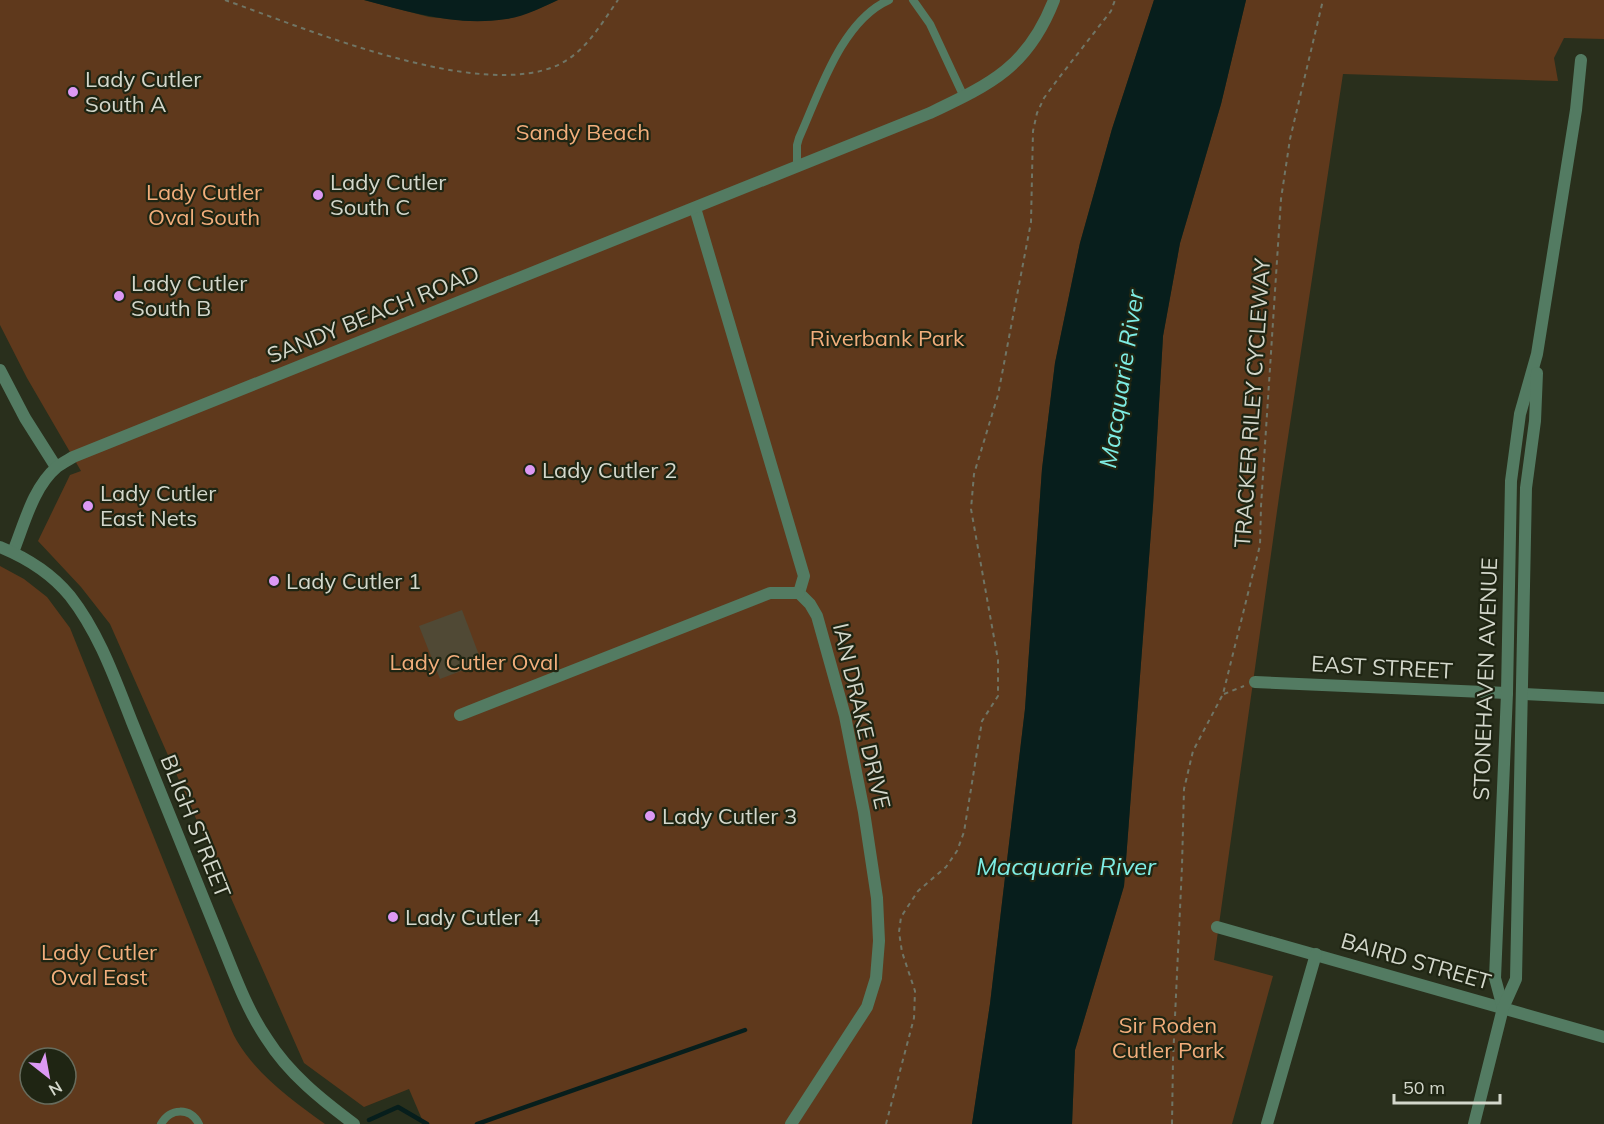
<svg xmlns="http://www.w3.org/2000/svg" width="1604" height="1124" font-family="Mulish,sans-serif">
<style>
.green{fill:#5f391c;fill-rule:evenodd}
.water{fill:#071e1c}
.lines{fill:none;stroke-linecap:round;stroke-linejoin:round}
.stream{stroke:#071e1c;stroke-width:4.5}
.building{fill:#504935}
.path{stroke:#707565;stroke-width:2;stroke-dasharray:4.5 4.5;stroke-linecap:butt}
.service{stroke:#537b62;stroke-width:8}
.minor{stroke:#537b62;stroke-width:12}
.tertiary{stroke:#537b62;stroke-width:12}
.poi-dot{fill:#dc99f4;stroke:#1f2513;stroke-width:2}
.labels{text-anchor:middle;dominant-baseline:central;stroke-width:4.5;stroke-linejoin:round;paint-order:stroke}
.poi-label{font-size:22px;fill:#d3d7cb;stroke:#1f2513;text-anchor:start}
.park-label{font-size:22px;fill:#f2ae7c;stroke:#1f2513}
.street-label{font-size:22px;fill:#d3d7cb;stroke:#1f2513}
.water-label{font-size:24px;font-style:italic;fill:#7eede4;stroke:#1f2513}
</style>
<rect width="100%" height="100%" fill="#292f1c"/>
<!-- green -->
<g class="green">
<path d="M0,0H364L429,17L470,21L507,19L536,10L558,0H1154L1112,129L1080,243L1055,363L1042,469L1025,709L990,1004L972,1124H424L409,1089L364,1107L304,1063L110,624L81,587L38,541L70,475L81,471L27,378L0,325Z"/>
<path d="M1246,0H1604V39L1564,38L1554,58L1558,81L1343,74L1280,490L1214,960L1273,976L1232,1124H1072L1075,1050L1124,886L1153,505L1163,336L1180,243L1221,104Z"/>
<path d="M0,566L24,579L47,597L70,628L222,1007C227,1018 231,1031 237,1041C258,1076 292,1100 325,1124H0ZM30,1058H66V1094H30Z"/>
</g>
<!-- water -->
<g class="water">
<path d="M364,0H558C542,7 524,17 506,19C457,27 410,12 364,0Z"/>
<path d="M1154,0H1246L1221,104L1180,243L1163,336L1153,505L1124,886L1075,1050L1072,1124H972L990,1004L1025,709L1042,469L1055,363L1080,243L1112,129Z"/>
</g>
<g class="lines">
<!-- stream -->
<g class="stream">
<path d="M369,1120L398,1107L427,1124"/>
<path d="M477,1124L745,1030"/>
</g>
</g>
<!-- building -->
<path class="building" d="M462,610L482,663L440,679L419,626Z"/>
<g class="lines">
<!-- path -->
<g class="path">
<path d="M225,0C304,28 482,103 560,64C587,50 601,24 618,0"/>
<path d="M1224,694L1244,686"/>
<path d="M886,1124L914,1018L915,991L902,952L899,932L901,917L918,891L946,867L957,851L964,832L982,721L998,696V660L971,509L974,474L998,395L1031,222L1033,131L1037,113L1044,98L1058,79L1111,11L1115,0"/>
<path d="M1172,1124L1173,1060L1182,866L1184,789L1193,751L1223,694L1260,545L1261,506L1281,199L1290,139L1323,0"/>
</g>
<!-- service -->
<g class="service">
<path d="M913,0L930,24L964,97"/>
<path d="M797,168V145L799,138C819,94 841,21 889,0"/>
<path d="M161,1124C170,1108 190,1107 199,1124"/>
</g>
<!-- minor -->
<g class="minor">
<path d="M695,208L804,576L799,593L810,604L817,616L845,716L864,812L877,898L879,941L876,978L867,1007L791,1124"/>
<path d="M0,370L25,418L56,467"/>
<path d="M13,552C24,525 33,487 57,467C62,463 68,460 73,457L930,113C991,84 1028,67 1054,0"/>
<path d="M1255,682L1507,693"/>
<path d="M1523,694L1604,698"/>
<path d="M460,715L770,593H799"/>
<path d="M1217,927L1604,1037"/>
<path d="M1503,1008L1495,978L1507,693L1511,481L1520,414L1537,354L1576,110L1581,60"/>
<path d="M1267,1124L1316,954"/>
<path d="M1474,1124L1503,1008L1516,979L1526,488L1535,421L1537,373"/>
</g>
<!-- tertiary -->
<path class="tertiary" d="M0,547C27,558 52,574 70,596C99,633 115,679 132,722C160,792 188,862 217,932C232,968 245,1007 267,1039C289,1074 322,1100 354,1124"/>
</g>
<!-- markers -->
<g class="poi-dot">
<circle cx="73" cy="92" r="6"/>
<circle cx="318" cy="195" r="6"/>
<circle cx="119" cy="296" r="6"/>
<circle cx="530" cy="470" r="6"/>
<circle cx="88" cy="506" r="6"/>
<circle cx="274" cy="581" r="6"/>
<circle cx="650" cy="816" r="6"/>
<circle cx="393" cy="917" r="6"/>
</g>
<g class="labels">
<!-- poi labels -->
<g class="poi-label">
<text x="85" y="79">Lady Cutler<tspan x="85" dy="25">South A</tspan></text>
<text x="330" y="182">Lady Cutler<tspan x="330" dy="25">South C</tspan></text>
<text x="131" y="283">Lady Cutler<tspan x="131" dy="25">South B</tspan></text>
<text x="542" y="470">Lady Cutler 2</text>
<text x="100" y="493">Lady Cutler<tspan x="100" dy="25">East Nets</tspan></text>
<text x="286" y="581">Lady Cutler 1</text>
<text x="662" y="816">Lady Cutler 3</text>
<text x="405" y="917">Lady Cutler 4</text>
</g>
<!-- park labels -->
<g class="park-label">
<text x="583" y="132">Sandy Beach</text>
<text x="204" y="192">Lady Cutler<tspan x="204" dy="25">Oval South</tspan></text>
<text x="887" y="338">Riverbank Park</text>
<text x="474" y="662">Lady Cutler Oval</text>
<text x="99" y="952">Lady Cutler<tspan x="99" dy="25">Oval East</tspan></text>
<text x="1168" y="1025">Sir Roden<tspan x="1168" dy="25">Cutler Park</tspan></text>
</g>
<!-- street labels -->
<g class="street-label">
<text transform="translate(373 314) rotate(-22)">SANDY BEACH ROAD</text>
<text transform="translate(1252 403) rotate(-86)">TRACKER RILEY CYCLEWAY</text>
<text transform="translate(1382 667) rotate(3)">EAST STREET</text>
<text transform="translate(1485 679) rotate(-88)">STONEHAVEN AVENUE</text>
<text transform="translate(862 716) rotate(77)">IAN DRAKE DRIVE</text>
<text transform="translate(196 826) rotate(68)">BLIGH STREET</text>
<text transform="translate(1416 961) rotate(16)">BAIRD STREET</text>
</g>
<!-- water labels -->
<g class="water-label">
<text transform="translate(1121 379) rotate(-81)">Macquarie River</text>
<text x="1066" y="866">Macquarie River</text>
</g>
</g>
<!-- north arrow -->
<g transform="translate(48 1076) rotate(149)"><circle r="28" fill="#1f2513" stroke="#676c5d" stroke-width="1.5"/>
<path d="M0-4.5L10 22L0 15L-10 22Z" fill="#dc99f4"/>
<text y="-9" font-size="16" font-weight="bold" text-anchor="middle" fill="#d3d7cb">N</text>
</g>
<!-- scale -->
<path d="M1394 1094v9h106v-9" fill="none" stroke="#d3d7cb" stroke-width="3"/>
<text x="1403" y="1094" font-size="18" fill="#d3d7cb" stroke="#1f2513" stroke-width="4.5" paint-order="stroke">50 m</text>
</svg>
